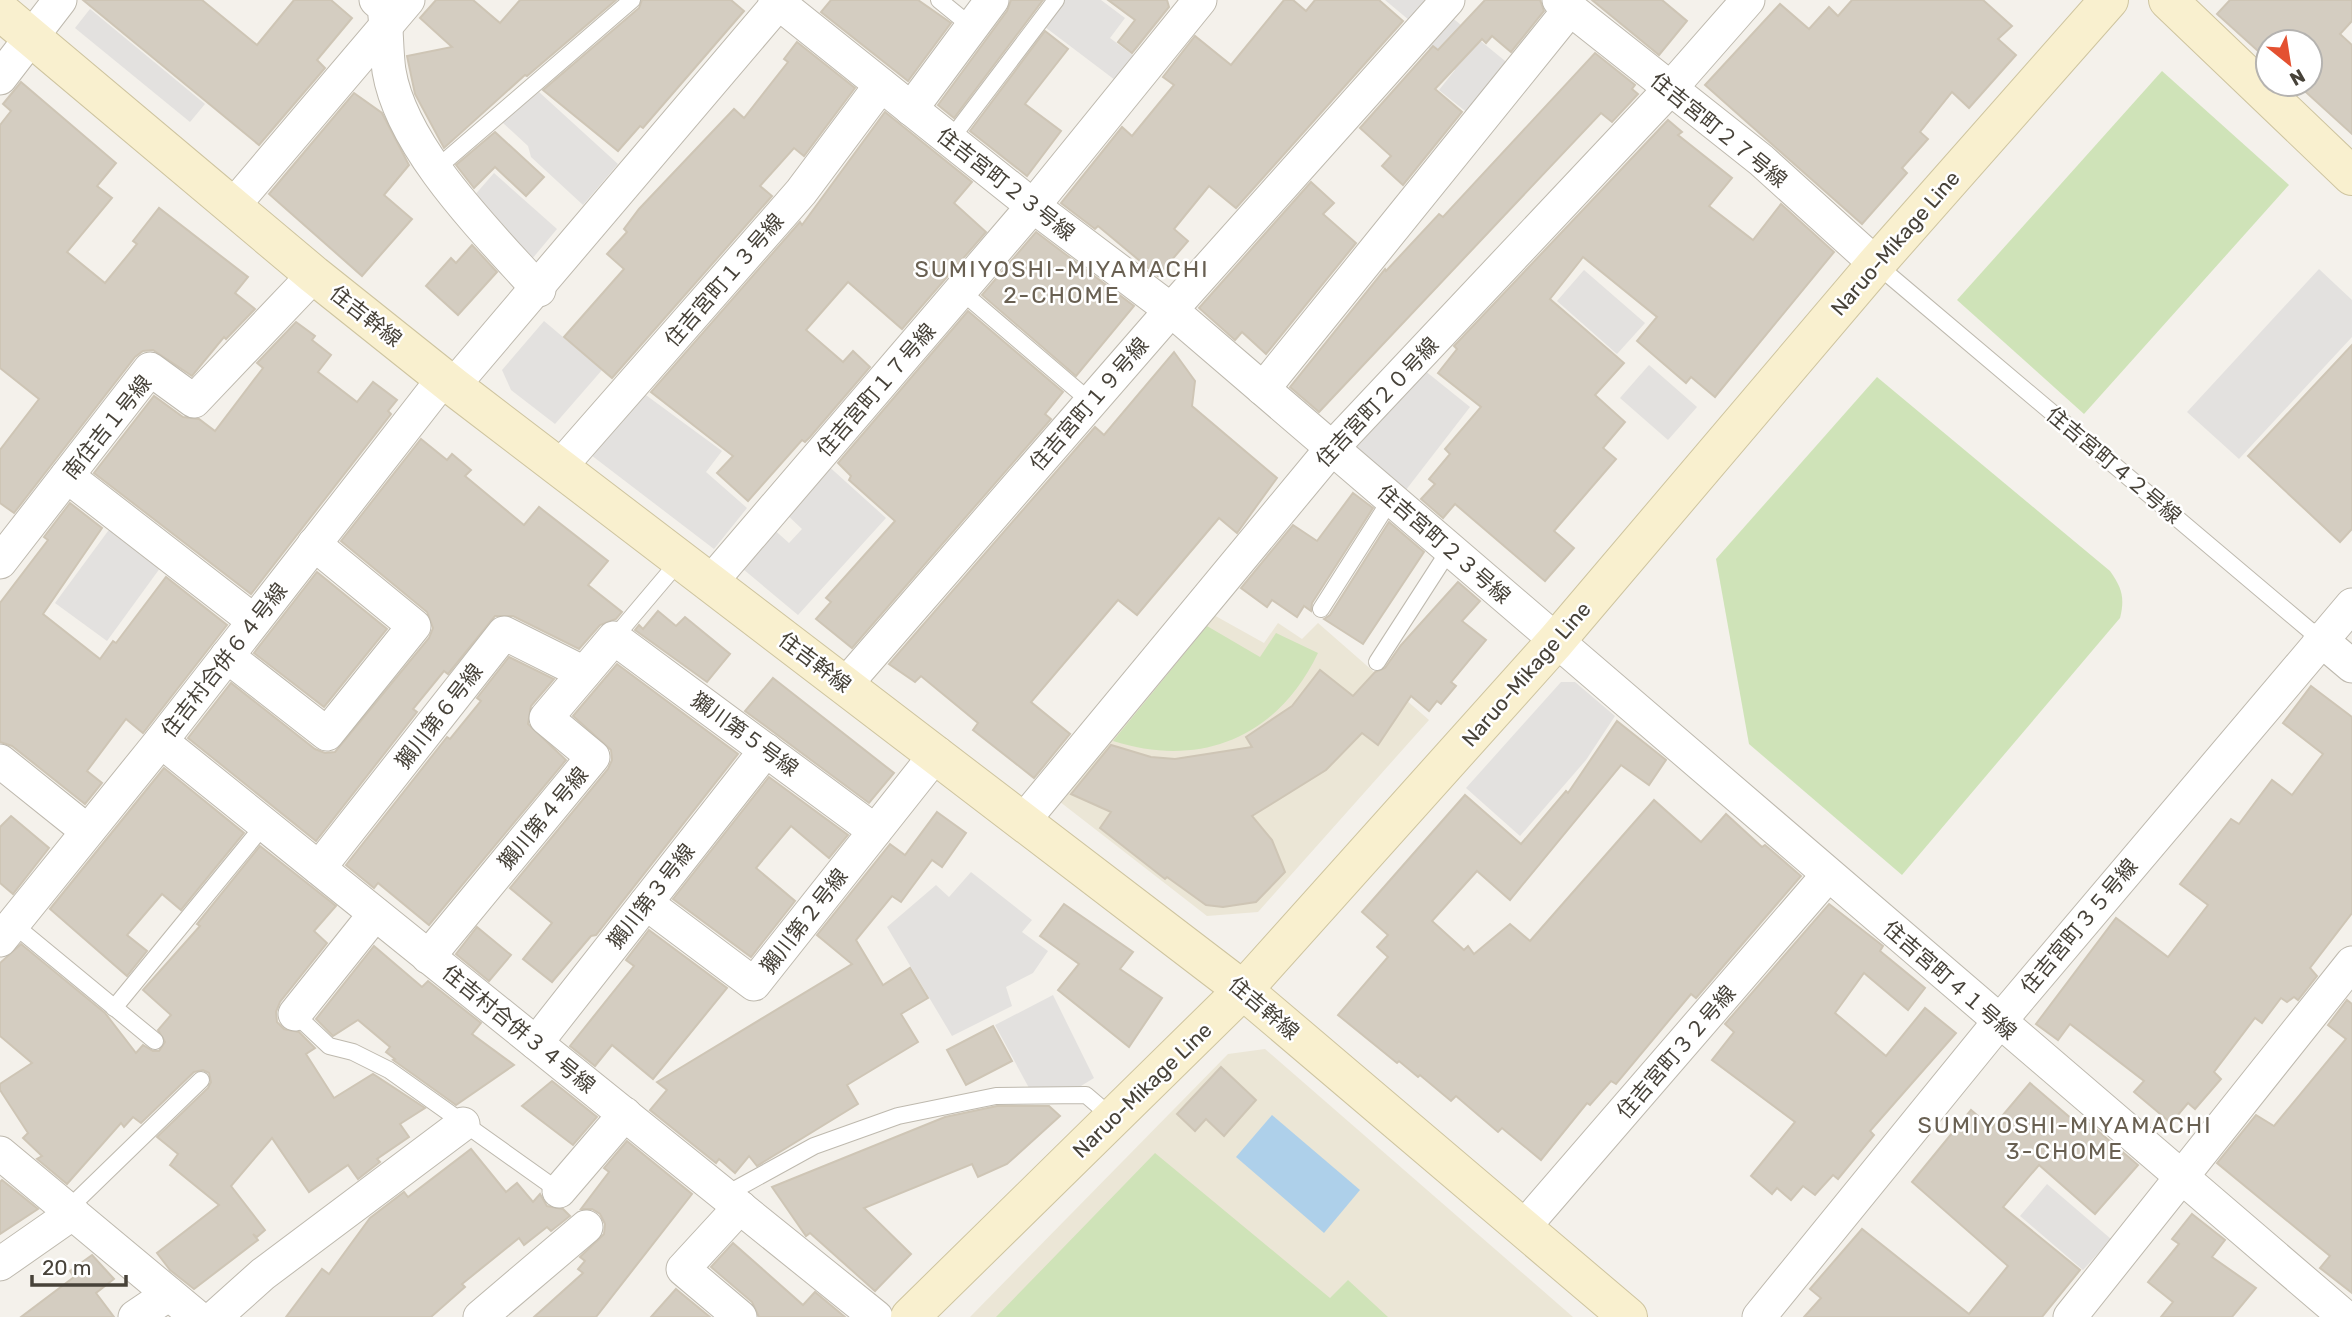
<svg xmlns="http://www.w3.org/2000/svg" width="2352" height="1317" font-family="Rubik,'Noto Sans JP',sans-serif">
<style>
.education{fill:#ebe6d6}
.green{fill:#cfe3b8}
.parking{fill:#e3e1df}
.water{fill:#aed0ea}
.building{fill:#d4cdc1;stroke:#cec5b5;stroke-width:2}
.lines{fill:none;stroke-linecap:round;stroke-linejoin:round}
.lane-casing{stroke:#beb9ae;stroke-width:18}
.street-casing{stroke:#beb9ae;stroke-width:35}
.secondary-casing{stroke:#cec49f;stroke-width:40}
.lane{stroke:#fff;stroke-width:16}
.street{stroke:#fff;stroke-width:33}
.secondary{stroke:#f9f0cf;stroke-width:38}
.labels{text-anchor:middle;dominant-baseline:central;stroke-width:5;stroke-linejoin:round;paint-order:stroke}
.street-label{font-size:21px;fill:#474239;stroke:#fff}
.neighbourhood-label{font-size:23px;letter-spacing:2px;fill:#696052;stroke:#fff}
</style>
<rect width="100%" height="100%" fill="#f4f1eb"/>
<!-- education -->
<g class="education">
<path d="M1212,614L1264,643L1278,623L1302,639L1318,623L1429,720L1258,912L1207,916L1055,798Z"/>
<path d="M1265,1049L1573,1317H970L1228,1054Z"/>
</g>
<!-- green -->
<g class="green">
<path d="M2162,71L2289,185L2084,414L1957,300Z"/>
<path d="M1877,377L2110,571C2122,588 2125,598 2120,618L1902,875L1749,744L1716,559Z"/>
<path d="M1207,626L1260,657L1276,633L1318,653C1278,737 1201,769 1113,741Z"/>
<path d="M1155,1153L1330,1298L1348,1280L1388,1317H996Z"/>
</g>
<!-- parking -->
<g class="parking">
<path d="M1060,0H1101L1125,18L1110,38L1134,56L1115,80L1041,24Z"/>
<path d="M1385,0H1426L1409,20Z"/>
<path d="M90,9L205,104L190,122L75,28Z"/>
<path d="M1450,16L1510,65L1469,114L1439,90L1455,70L1426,46Z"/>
<path d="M539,92L618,164L583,205L531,157L528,146L502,122Z"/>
<path d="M494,173L557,229L532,259L473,197Z"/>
<path d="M2319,269L2352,300V337L2239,459L2187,412Z"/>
<path d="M1584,270L1645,323L1617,354L1557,301Z"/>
<path d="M544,321L602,370L555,424L511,390L502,370Z"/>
<path d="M1649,365L1697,407L1668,440L1620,398Z"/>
<path d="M1419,366L1470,407L1402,495L1350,450Z"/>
<path d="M639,390L722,451L706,472L747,508L714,549L591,455Z"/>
<path d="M825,463L886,518L798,615L737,564L770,526L789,543L802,529L782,510Z"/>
<path d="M111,527L163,564L107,641L55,603Z"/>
<path d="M1561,682H1575L1615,716L1586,760L1520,836L1466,788Z"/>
<path d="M971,872L1032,920L1022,932L1048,951L1033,973L1006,987L1012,1006L952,1036L887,927L936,885L949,897Z"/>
<path d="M1053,995L1094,1078L1076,1089L1029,1088L995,1025Z"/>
<path d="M2047,1184L2111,1239L2083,1270L2020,1216Z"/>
</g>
<!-- water -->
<path class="water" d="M1272,1115L1360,1190L1324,1233L1236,1157Z"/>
<!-- building -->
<g class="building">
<path d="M83,0H202L257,45L294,0H331L352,18L317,60L325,68L259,145Z"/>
<path d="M436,0H473L500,23L520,0H616L527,76L525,75L444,148L415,94L407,56L452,47L420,18Z"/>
<path d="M642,0H731L744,11L643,128L640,126L618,151L543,90L639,8Z"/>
<path d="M831,0H918L951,23L908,81L821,12Z"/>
<path d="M1011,0H1043L954,118L938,105L1007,11Z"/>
<path d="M1108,0H1167L1169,7L1132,53L1118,42L1135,20Z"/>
<path d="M1284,0H1293L1306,11L1315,0H1379L1403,21L1236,208L1209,186L1174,229L1188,241L1158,276L1098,226L1095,229L1061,203L1122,127L1132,136L1174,85L1163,77L1195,36L1231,65Z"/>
<path d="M1485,0H1540L1544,11L1511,52L1492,36L1486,43L1482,39L1435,89L1462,112L1403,185L1382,166L1391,156L1360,128L1433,46L1438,50Z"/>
<path d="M1592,0H1662L1687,21L1659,55Z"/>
<path d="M1852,0H1983L2012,26L1998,39L2016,55L1969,108L1952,92L1920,132L1928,139L1902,168L1907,173L1862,224L1705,85L1780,4L1809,29L1829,7L1838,16Z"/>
<path d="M2230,0H2352V21L2340,34L2352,45V134L2297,84H2310V42H2268V60L2217,14Z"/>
<path d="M1045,31L1068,49L1025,104L1061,131L1027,176L970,131Z"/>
<path d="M797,42L855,88L804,156L794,148L760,186L772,196L612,378L564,337L624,269L607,254L627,232L624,229L639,209L734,109L744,118L788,62L784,59Z"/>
<path d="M1595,53L1635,85L1632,89L1638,94L1612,122L1601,113L1319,412L1290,387L1385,269L1386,271L1439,214L1443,217Z"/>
<path d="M21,82L116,163L97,186L112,198L67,252L105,283L137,244L133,241L159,208L248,277L235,293L255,309L226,339L224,337L192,376L153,350L143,351L135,357L14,513L0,503V450L39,399L0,368V125L11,111L3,104Z"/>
<path d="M354,93L382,113L409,165L384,195L412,219L362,276L269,194Z"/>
<path d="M885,112L972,182L954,203L986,232L902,329L848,282L806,330L843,362L853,351L870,367L810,437L805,442L802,440L748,501L717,473L733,456L651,392L800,222L802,225Z"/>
<path d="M1668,120L1682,132L1678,135L1732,178L1709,206L1753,240L1781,204L1834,252L1715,397L1691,377L1686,383L1637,341L1657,317L1583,257L1580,261L1550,299L1624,363L1595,395L1625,422L1603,448L1616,459L1554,531L1574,548L1545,581L1455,504L1443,518L1421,499L1435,484L1429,479L1450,454L1445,449L1481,407L1438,373L1457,349L1454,346Z"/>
<path d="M495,132L544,177L526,196L495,167L474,188L456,165Z"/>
<path d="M1311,182L1334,203L1323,214L1356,243L1266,354L1242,332L1235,340L1199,308Z"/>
<path d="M1036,232L1134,306L1076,376L982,295Z"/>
<path d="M472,245L497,272L458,315L426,286L451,258L456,263Z"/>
<path d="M968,311L1063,392L1045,414L1051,419L852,648L816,619L831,602L826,598L895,521L849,480L851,476L838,463Z"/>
<path d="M296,322L315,336L312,340L331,355L318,372L357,402L373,382L397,400L388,411L391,414L251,594L94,473L154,396L183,417L199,419L215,431L263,368L257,363Z"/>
<path d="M2352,345V529L2340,542L2248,456Z"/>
<path d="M1174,352L1195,381L1192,406L1277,478L1237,533L1219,518L1137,615L1118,600L1031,702L1070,734L1034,778L973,730L978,723L921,676L915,682L889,664L1095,427L1104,435Z"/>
<path d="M421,439L447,460L452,454L471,470L465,476L524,525L539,507L608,561L588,585L622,612L616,619L600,625L579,649L513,616H495L448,674L444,671L413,709L417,712L316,841L188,738L231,683L315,749L325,753L335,752L429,638L433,628L427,612L341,541Z"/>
<path d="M1353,493L1373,508L1312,603L1311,611L1304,606L1297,617L1272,600L1267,607L1241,588L1293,525L1317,541Z"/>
<path d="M70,503L102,528L43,614L100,659L113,641L116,643L166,577L227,625L143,733L126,719L87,771L102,783L85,804L12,746L0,742V603L48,540L44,537Z"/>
<path d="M1389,522L1424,552L1363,644L1324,619L1330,615Z"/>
<path d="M317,572L387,629L324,707L254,653Z"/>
<path d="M1458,582L1480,601L1462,621L1486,640L1451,682L1456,686L1441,704L1437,701L1429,711L1411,696L1378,745L1362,733L1326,770L1252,816L1272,840L1285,872L1256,902L1223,907L1206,905L1167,877L1165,879L1100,828L1111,812L1071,794L1111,745L1151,757L1175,759L1252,747L1246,737L1292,706L1320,670L1353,696L1375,672L1385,668L1401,645Z"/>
<path d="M658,611L676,626L685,617L730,654L707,682L635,630L639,625L643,629Z"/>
<path d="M509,657L554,679L531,706L528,724L566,760L429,925L378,883L374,888L346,865L447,737L450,739L481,701L477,698Z"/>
<path d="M617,664L738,754L596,935L591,936L552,982L523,959L552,923L510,888L608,769L612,760L611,750L573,716Z"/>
<path d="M773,678L894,773L869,803L745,711Z"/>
<path d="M2311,686L2352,717V913L2310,968L2317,976L2298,1000L2294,997L2287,1002L2281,998L2262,1023L2255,1018L2214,1072L2221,1079L2195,1109L2188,1103L2171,1123L2134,1092L2144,1081L2070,1024L2058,1040L2036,1024L2116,918L2168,957L2208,905L2180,884L2231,819L2239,824L2272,780L2292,795L2323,754L2283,723Z"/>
<path d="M1617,721L1666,760L1649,785L1621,765L1510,900L1477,871L1432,921L1464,950L1468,946L1474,954L1510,924L1530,941L1654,800L1701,842L1726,814L1762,847L1765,845L1801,876L1696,998L1691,994L1616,1084L1611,1081L1590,1105L1587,1103L1541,1160L1502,1128L1498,1132L1456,1096L1451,1101L1420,1075L1418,1077L1399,1061L1397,1063L1338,1015L1388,957L1377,947L1388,935L1362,912L1465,795L1521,844L1566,791L1568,793Z"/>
<path d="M164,768L244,833L181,910L162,894L127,935L147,951L127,976L50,909Z"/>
<path d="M769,777L848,835L829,858L791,826L756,868L795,901L751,957L673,899Z"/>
<path d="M937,812L966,833L942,867L932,860L901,902L892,896L856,940L883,985L910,968L928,998L901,1014L918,1042L847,1085L858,1104L757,1166L749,1156L735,1173L719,1159L716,1163L650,1110L667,1090L657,1082L852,964L817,935L890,844L905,855Z"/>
<path d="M11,816L49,848L13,894L0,883V827Z"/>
<path d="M260,846L336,906L314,931L327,943L280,1002L276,1012L277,1022L284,1029L299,1032L315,1048L306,1054L334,1098L373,1074L425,1108L400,1124L409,1137L377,1159L380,1162L358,1179L348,1165L309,1192L272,1138L231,1186L265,1230L257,1237L253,1234L258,1240L194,1289L170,1270L157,1253L219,1205L170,1165L178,1154L157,1137L208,1088L211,1082L209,1073L203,1070L194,1072L141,1123L133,1117L124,1127L121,1123L67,1184L37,1159L42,1156L23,1138L28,1133L0,1090V1084L32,1063L0,1036V963L21,944L105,1013L136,1053L143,1045L153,1051H159L165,1042L158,1030L171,1015L143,990L200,926L197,924Z"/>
<path d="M1064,904L1133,952L1120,969L1162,998L1129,1047L1058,990L1079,964L1040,936Z"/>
<path d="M1829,904L1883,946L1880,951L1925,988L1908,1010L1864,973L1835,1013L1886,1056L1925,1008L1956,1033L1870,1131L1874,1135L1838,1179L1833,1175L1815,1195L1803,1186L1791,1200L1777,1188L1772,1194L1751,1176L1795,1122L1712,1060L1734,1032L1725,1024Z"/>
<path d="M477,927L511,955L489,981L456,954Z"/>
<path d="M649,930L727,988L653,1079L612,1045L595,1066L570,1046L634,966L626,960Z"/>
<path d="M374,946L422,987L428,981L481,1023L472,1034L514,1065L456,1105L393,1060L395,1059L386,1052L390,1047L358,1020L333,1036L316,1019Z"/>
<path d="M2347,1000L2352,1004V1293L2320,1268L2330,1256L2217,1163L2256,1115L2274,1126L2346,1039L2328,1025Z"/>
<path d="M993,1026L1012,1061L966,1085L947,1050Z"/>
<path d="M1221,1067L1256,1100L1224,1136L1206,1119L1195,1131L1177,1114Z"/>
<path d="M552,1081L597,1117L573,1145L522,1106Z"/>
<path d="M2030,1083L2080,1126L2085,1120L2138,1165L2095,1214L2039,1165L2003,1207L2080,1270L2042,1317H1804L1821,1298L1810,1289L1862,1229L1969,1314L2008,1266L1912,1182L1971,1110L1992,1128Z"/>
<path d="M997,1106H1049L1060,1116L1007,1164L978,1177L972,1164L864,1208L911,1254L875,1291L810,1233L806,1236L772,1187L945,1117Z"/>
<path d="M627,1141L692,1194L596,1317H534L583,1273L578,1269L585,1261L580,1257L604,1234L605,1224L600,1214L592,1209H581L609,1172L604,1168Z"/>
<path d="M471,1149L506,1192L517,1183L533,1202L540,1194L547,1206L563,1209L570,1216L551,1231L547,1227L524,1245L519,1238L462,1284L465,1287L431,1317H286L322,1269L329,1274L370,1218L404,1192L408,1197Z"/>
<path d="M2,1180L38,1209L0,1234V1182Z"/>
<path d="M2192,1214L2225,1240L2212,1257L2256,1288L2232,1317H2161L2173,1302L2148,1282L2179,1244L2172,1239Z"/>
<path d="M733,1243L803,1305L815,1292L845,1317H759L752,1302L711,1267Z"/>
<path d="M92,1255L114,1279L96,1293L114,1317H21L74,1277L70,1271Z"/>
<path d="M676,1289L710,1317H651Z"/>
</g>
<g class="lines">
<!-- lane casing -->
<g class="lane-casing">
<g id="lane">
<path d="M939,0L972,27"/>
<path d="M950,140L1056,0"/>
<path d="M437,168L632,0"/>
<path d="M1876,264L2320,639"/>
<path d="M961,291L1091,402"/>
<path d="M1321,609L1391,499"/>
<path d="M614,638L680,560"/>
<path d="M1377,662L1450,549"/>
<path d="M13,924L155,1041"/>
<path d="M114,1008L264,825"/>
<path d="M295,1014L329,1046L353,1052L389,1070L559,1191"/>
<path d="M725,1195L814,1146L898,1116L996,1096L1086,1095L1113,1118"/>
<path d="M68,1209L201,1080"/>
</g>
</g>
<!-- street casing -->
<g class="street-casing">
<g id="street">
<path d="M376,0L384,7C387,28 386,50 389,71C402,149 487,232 539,290"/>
<path d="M775,0L1033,206L1171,310L2345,1317"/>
<path d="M1559,0L1761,160L1876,264"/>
<path d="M0,78L60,0"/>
<path d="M911,109L992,0"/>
<path d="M233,206L408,0"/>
<path d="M453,386L781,0"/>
<path d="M1263,389L1570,9"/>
<path d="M559,468L801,192L881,85"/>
<path d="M67,476L254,621"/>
<path d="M0,562L150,369L194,401L314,275"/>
<path d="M710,583L1033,206L1200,0"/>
<path d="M2320,639L2352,666"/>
<path d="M227,656L327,734L414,626L314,544"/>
<path d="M845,685L1171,310L1448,0"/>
<path d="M161,741L876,1317"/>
<path d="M0,761L86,830"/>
<path d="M1024,820L1332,448L1669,90L1748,0"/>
<path d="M319,868L504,633L584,673"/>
<path d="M646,903L754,984L937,753"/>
<path d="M0,940L161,741L444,378"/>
<path d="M428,957L593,757L546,718L614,638L875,831"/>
<path d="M295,1014L375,914"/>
<path d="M536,1043L766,750"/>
<path d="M0,1153L197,1317"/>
<path d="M559,1191L625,1114"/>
<path d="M1523,1228L1828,875"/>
<path d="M0,1264L73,1213"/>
<path d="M135,1317L169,1294"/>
<path d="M215,1317L263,1274L463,1124"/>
<path d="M480,1317L586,1227"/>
<path d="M740,1317L683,1269L740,1207"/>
<path d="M1759,1317L1999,1022L2352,605"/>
<path d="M2070,1317L2352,963"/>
</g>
</g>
<!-- secondary casing -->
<g class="secondary-casing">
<g id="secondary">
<path d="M2168,0L2352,176"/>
<path d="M0,11L314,275L453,386L1243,990L1628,1317"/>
<path d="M910,1317L1243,990L1556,641L1876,264L2109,0"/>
</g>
</g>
<!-- lane -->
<use href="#lane" class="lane"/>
<!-- street -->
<use href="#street" class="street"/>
<!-- secondary -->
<use href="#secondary" class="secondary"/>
</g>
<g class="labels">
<!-- street labels -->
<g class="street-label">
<text transform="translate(1719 130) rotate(39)">住吉宮町２７号線</text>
<text transform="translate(1006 184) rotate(38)">住吉宮町２３号線</text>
<text transform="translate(1895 243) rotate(-49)">Naruo-Mikage Line</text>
<text transform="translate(724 280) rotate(-49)">住吉宮町１３号線</text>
<text transform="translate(366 316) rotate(38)">住吉幹線</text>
<text transform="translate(876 390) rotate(-49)">住吉宮町１７号線</text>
<text transform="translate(1377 402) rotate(-47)">住吉宮町２０号線</text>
<text transform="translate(1089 404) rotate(-49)">住吉宮町１９号線</text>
<text transform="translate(107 427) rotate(-51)">南住吉１号線</text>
<text transform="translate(2114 465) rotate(40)">住吉宮町４２号線</text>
<text transform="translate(1444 544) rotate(41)">住吉宮町２３号線</text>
<text transform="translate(224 660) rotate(-52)">住吉村合併６４号線</text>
<text transform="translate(815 662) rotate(37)">住吉幹線</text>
<text transform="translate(1526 674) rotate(-49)">Naruo-Mikage Line</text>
<text transform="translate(439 716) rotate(-52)">獺川第６号線</text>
<text transform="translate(745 734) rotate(36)">獺川第５号線</text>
<text transform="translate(543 818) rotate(-50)">獺川第４号線</text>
<text transform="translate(651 896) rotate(-52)">獺川第３号線</text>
<text transform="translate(804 921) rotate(-52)">獺川第２号線</text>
<text transform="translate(2079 926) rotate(-50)">住吉宮町３５号線</text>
<text transform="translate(1950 980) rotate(41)">住吉宮町４１号線</text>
<text transform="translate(1264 1008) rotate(40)">住吉幹線</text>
<text transform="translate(519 1029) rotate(39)">住吉村合併３４号線</text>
<text transform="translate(1676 1052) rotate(-49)">住吉宮町３２号線</text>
<text transform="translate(1142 1090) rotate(-44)">Naruo-Mikage Line</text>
</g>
<!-- neighbourhood labels -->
<g class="neighbourhood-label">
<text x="1062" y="269">SUMIYOSHI-MIYAMACHI<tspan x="1062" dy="26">2-CHOME</tspan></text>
<text x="2065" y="1125">SUMIYOSHI-MIYAMACHI<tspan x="2065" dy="26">3-CHOME</tspan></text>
</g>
</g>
<!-- north arrow -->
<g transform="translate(2289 63) rotate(150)"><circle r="33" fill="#ffffff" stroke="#b5b3b0" stroke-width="2"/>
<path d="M0-5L12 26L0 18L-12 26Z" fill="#e45131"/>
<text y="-10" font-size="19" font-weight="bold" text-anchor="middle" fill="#474239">N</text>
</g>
<!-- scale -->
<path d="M32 1275v10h94v-10" fill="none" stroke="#474239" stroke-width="3.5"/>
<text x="42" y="1275" font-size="21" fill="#474239" stroke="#ffffff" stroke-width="5" paint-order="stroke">20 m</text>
</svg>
